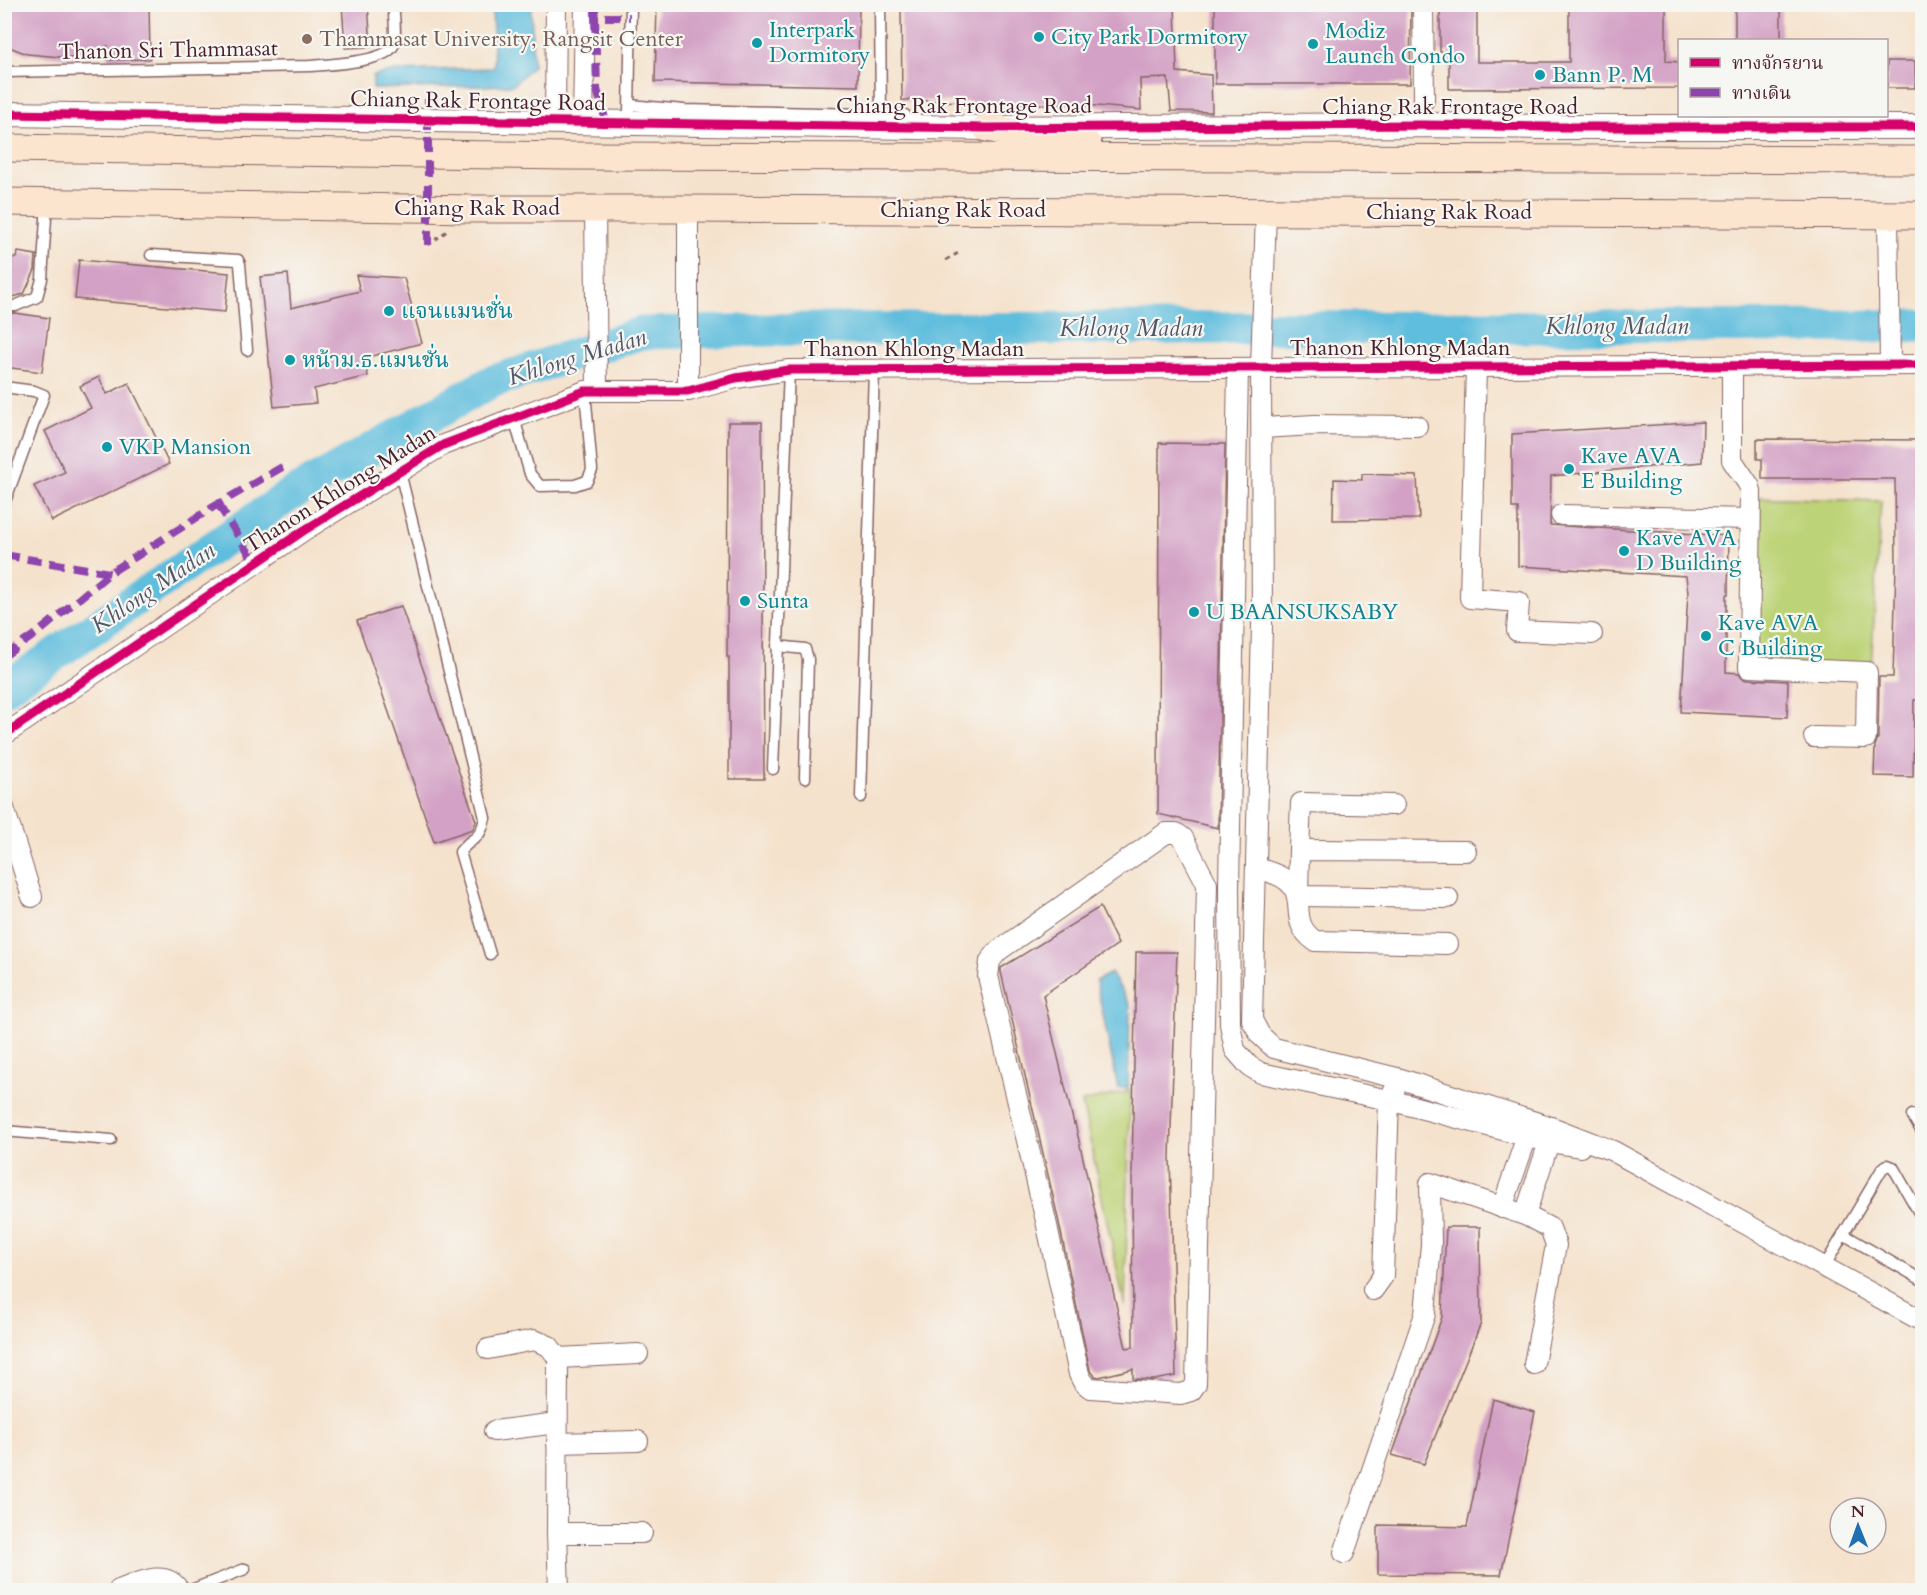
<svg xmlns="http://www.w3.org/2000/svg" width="1927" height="1595" font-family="Cardo,'Noto Serif Thai',serif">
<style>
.green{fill:#bdd377;stroke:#847951;stroke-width:1.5}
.water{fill:#5fbddd;stroke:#546e84;stroke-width:1.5}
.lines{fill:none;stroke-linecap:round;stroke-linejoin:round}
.river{stroke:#5fbddd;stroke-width:33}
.building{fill:#d3a1c5}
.service-casing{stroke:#866363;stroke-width:13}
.minor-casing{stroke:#866363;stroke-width:22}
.tertiary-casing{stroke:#866363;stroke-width:26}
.secondary-casing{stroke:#866363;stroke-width:29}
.path{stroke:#866363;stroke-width:3;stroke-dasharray:4.5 4.5;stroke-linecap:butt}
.service{stroke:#fff;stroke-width:10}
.minor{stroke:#fff;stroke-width:20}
.tertiary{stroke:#fff;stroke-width:24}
.secondary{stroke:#fbe5cf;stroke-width:27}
.quiet{stroke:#8e44ad;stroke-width:8;stroke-dasharray:15 8;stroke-linecap:butt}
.cycleway-casing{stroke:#f6f6f2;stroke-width:13}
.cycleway{stroke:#d6006c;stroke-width:9}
.culture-dot{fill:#0f9aa8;stroke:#f6f6f2;stroke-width:2}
.education-dot{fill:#8d6e63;stroke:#f6f6f2;stroke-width:2}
.labels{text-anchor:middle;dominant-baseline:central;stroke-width:4.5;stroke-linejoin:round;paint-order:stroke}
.culture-label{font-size:22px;fill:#0d838f;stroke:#f6f6f2;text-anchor:start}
.education-label{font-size:22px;fill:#785e54;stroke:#f6f6f2;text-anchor:start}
.street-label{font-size:22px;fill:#4a1f2b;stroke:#f6f6f2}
.water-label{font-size:24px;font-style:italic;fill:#515669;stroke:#f6f6f2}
</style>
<rect width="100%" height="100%" fill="#f6f6f2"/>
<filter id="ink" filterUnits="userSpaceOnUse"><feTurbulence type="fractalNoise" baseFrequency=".0167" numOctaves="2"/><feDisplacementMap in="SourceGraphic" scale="12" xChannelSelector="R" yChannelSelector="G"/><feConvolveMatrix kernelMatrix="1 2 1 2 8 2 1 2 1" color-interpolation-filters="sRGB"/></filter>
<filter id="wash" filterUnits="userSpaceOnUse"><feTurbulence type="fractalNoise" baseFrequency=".008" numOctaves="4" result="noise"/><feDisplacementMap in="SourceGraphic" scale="24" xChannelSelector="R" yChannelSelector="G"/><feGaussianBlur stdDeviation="1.35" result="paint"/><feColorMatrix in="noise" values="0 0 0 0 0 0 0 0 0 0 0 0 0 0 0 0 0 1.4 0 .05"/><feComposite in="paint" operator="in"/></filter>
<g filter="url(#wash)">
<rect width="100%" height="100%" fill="#f5e2cc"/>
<!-- green -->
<g class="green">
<path d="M1750,497L1881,501L1871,667L1743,663Z"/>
<path d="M1130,1091L1125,1307L1082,1102Z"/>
</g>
<!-- water -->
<g class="water">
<path d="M492,5H531L533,66L513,85L373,89V76L396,71L494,68Z"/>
<path d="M1111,973L1130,1005L1128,1088H1118L1096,981Z"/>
</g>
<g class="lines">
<!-- river -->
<path class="river" d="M4,689L290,495L491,382L641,333L808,329L1922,326"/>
</g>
<g id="blocks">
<!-- building -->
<g class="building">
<path d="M4,4H149L150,59L108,60V46L72,58L27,54L4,45Z"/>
<path d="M342,4H368L371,47L345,48Z"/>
<path d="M657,4H859L858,86L655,82Z"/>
<path d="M901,4H1175L1177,72L1211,75L1212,112L1171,111L1168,78L1140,79L1141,110L1064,103V105L1008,103L902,100Z"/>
<path d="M1215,4H1411L1410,84H1215Z"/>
<path d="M1440,4H1477V62H1569V4H1666V61L1680,62V88L1449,89V52H1440Z"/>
<rect x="1735" y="4" width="46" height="36"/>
<rect x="1887" y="61" width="28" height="27"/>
<path d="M18,252L36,255L35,270L24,294L8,298L10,289L4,288V257L17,258Z"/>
<path d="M79,260L229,273L225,312L75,299Z"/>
<path d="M288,274L291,308L360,291L356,275L404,278L422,343L364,358L368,376L314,389L316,403L274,407L260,277Z"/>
<path d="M15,313L49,318L42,372L4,367V341L8,314Z"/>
<path d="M99,377L107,394L129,383L169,464L52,521L34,486L65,472L45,431L91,408L80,386Z"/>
<path d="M728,422H762L764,779H729V657H727Z"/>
<path d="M1703,422L1702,462L1551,476L1550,525L1729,536L1728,595H1726V672L1739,673L1742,677L1748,679L1788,681L1787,717L1681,712L1688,593L1686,576L1518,566V508H1512V434Z"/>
<path d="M1757,439L1923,440V699L1914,700L1913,777L1874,776L1875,746L1878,738L1879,677H1893L1896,564L1895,479H1762V459H1757Z"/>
<path d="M1159,443L1225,444L1218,828L1158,814Z"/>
<path d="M1362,474L1417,476L1419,519L1333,520L1334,479L1362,480Z"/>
<path d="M401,606L476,821L473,829L434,842L357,621Z"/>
<path d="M1100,907L1118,944L1043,995L1074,1124L1075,1123L1126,1348L1133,1347L1132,1173L1136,952H1177L1170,1157L1176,1376L1154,1380L1133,1379V1369L1099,1377L1095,1376L1090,1370L1058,1218L1001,972V968Z"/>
<path d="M1446,1227H1480L1481,1323L1424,1464L1392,1455L1442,1317Z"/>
<path d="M1493,1399L1535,1412L1501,1575L1378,1574V1525L1467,1527Z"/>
</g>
</g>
</g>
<g filter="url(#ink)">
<use href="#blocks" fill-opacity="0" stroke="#866363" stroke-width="1.5"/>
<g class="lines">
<!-- service casing -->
<g class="service-casing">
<g id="service">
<path d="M880,4L881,119"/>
<path d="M4,72L309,66C326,65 385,62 393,46C397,37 394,15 393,4"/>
<path d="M630,105L684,110L905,115"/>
<path d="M629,112L631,4"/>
<path d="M151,255L238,260L240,264L247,350"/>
<path d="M4,306H15L37,297L42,279L47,203"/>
<path d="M4,387L34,391L44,395L4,504"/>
<path d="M514,418L530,474L540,486L575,485L587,481L592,470L585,391"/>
<path d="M400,472L485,818C479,844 472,835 460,852L490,954"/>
<path d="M777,646L805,649L808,659L805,778"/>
<path d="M773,769L789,370"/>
<path d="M861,797L874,369"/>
<path d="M1912,1115L1922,1132"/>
<path d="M4,1131L111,1140"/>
<path d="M1843,1234L1922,1280"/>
<path d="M1824,1267L1882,1169L1887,1165L1893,1167L1922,1218"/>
<path d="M191,1590L245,1569"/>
</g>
</g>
<!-- minor casing -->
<g class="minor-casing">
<g id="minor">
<path d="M1423,4L1424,100"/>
<path d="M555,122L556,4"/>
<path d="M583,122L585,4"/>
<path d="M595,208L597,391"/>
<path d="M688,209V391"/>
<path d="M1266,211L1261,368L1262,627L1252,1020L1260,1035L1274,1048L1401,1079L1554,1128L1613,1151L1922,1321"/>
<path d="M1888,215L1890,365"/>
<path d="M1732,366V460L1749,485L1751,491L1749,667L1867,672L1866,738L1814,737"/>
<path d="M1476,367L1470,598L1519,602L1517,631L1592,634"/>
<path d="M1238,368L1229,887L1230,1024L1235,1050L1249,1066L1261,1073L1389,1100L1549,1142L1580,1147"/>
<path d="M1262,428L1314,425L1417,426"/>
<path d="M1561,515L1750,519"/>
<path d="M4,735L303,531L443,445L585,391H688L736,378L789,370L1922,365"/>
<path d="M4,808L32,897"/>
<path d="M1166,833H1176L1183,838L1207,884L1196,1384L1191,1391L1181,1394L1090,1388L1083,1382L1079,1374L1046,1221L988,976L990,961L998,951Z"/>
<path d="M1299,850L1301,803L1394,805"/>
<path d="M1256,868C1326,885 1278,915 1315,941L1447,944"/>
<path d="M1448,898L1298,896L1299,850L1466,851"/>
<path d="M1502,1208L1527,1136L1532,1126"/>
<path d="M1525,1215L1553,1130"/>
<path d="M1373,1290L1383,1276L1389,1100L1395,1089"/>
<path d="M488,1349L534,1340L549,1346L558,1358L557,1533L559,1590"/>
<path d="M558,1358L638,1354"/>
<path d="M494,1431L557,1423"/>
<path d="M557,1443L638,1441"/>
<path d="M557,1533H642"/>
<path d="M1344,1553L1425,1314L1431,1244L1430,1183L1525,1215L1550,1228L1556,1245L1534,1364"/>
<path d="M119,1590C138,1583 165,1568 179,1590"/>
</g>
</g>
<!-- tertiary casing -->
<g class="tertiary-casing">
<path id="tertiary" d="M4,114L986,128L1423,125L1545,127H1922"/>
</g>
<!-- secondary casing -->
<g class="secondary-casing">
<g id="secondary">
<path d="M986,128L1088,145"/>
<path d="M4,148L566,156L1922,160"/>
<path d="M4,202L474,209H688L1922,215"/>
</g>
</g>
<!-- path -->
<g class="path">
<path d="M428,245L447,231"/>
<path d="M946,260L960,252"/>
</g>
<!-- service -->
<use href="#service" class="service"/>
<!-- minor -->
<use href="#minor" class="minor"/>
<!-- tertiary -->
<use href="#tertiary" class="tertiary"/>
<!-- secondary -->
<use href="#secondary" class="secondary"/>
<!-- quiet -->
<g class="quiet">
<path d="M595,4V17H630"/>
<path d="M595,17L597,89L606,122"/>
<path d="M428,245V99"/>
<path d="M218,504L256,564"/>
<path d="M4,555L110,573"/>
<path d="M4,656L40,631L110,573L218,504L289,463"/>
</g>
<!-- cycleway casing -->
<g class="cycleway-casing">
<g id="cycleway">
<path d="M4,114L986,128L1423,125L1545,127H1922"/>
<path d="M4,735L303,531L443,445L585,391H688L736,378L789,370L1922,365"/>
</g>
</g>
<!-- cycleway -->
<use href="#cycleway" class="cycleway"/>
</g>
</g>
<!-- markers -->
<g class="culture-dot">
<circle cx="1039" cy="37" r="6"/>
<circle cx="757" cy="43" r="6"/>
<circle cx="1313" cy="44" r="6"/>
<circle cx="1540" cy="75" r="6"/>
<circle cx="389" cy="311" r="6"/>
<circle cx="290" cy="360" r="6"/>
<circle cx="107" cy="447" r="6"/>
<circle cx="1569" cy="469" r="6"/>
<circle cx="1624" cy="551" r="6"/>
<circle cx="745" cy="601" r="6"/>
<circle cx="1194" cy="612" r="6"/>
<circle cx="1706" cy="636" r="6"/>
</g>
<circle class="education-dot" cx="307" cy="39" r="6"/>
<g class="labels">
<!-- culture labels -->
<g class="culture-label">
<text x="769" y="30">Interpark<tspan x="769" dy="25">Dormitory</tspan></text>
<text x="1325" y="31">Modiz<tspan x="1325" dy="25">Launch Condo</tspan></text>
<text x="1051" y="37">City Park Dormitory</text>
<text x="1552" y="75">Bann P. M</text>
<text x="401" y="311">แจนแมนชั่น</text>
<text x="302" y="360">หน้าม.ธ.แมนชั่น</text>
<text x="119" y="447">VKP Mansion</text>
<text x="1581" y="456">Kave AVA<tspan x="1581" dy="25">E Building</tspan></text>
<text x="1636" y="538">Kave AVA<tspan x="1636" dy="25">D Building</tspan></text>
<text x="757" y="601">Sunta</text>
<text x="1206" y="612">U BAANSUKSABY</text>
<text x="1718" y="623">Kave AVA<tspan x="1718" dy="25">C Building</tspan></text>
</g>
<!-- education labels -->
<g class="education-label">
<text x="319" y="39">Thammasat University, Rangsit Center</text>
</g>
<!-- street labels -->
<g class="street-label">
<text transform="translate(168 50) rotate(-1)">Thanon Sri Thammasat</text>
<text transform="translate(478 101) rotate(1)">Chiang Rak Frontage Road</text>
<text x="964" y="106">Chiang Rak Frontage Road</text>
<text x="1450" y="107">Chiang Rak Frontage Road</text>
<text x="477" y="208">Chiang Rak Road</text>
<text x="963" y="210">Chiang Rak Road</text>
<text x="1449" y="212">Chiang Rak Road</text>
<text x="1400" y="348">Thanon Khlong Madan</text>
<text x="914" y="349">Thanon Khlong Madan</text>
<text transform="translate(340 489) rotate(-32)">Thanon Khlong Madan</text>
</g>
<!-- water labels -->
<g class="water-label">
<text x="1617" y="326">Khlong Madan</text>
<text x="1131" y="328">Khlong Madan</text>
<text transform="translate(577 357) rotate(-17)">Khlong Madan</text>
<text transform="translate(153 588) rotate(-34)">Khlong Madan</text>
</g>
</g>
<!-- margin -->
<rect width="1927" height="1595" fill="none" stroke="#f6f6f2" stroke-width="24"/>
<!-- legend -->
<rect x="1678" y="39" width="210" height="78" fill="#f6f6f2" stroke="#b1a0a2" stroke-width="1.5"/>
<rect x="1690" y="58" width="30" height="9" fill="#d6006c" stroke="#b1a0a2" stroke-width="1.5"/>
<text x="1732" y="69" font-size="18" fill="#4a1f2b">ทางจักรยาน</text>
<rect x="1690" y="88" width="30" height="9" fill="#8e44ad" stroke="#b1a0a2" stroke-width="1.5"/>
<text x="1732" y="99" font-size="18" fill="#4a1f2b">ทางเดิน</text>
<!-- north arrow -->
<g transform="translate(1858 1526) rotate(359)"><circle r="28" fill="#f6f6f2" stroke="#b1a0a2" stroke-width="1.5"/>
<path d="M0-4.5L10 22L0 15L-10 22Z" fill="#1f6fb2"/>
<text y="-9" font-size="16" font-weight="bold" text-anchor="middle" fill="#4a1f2b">N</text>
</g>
</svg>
